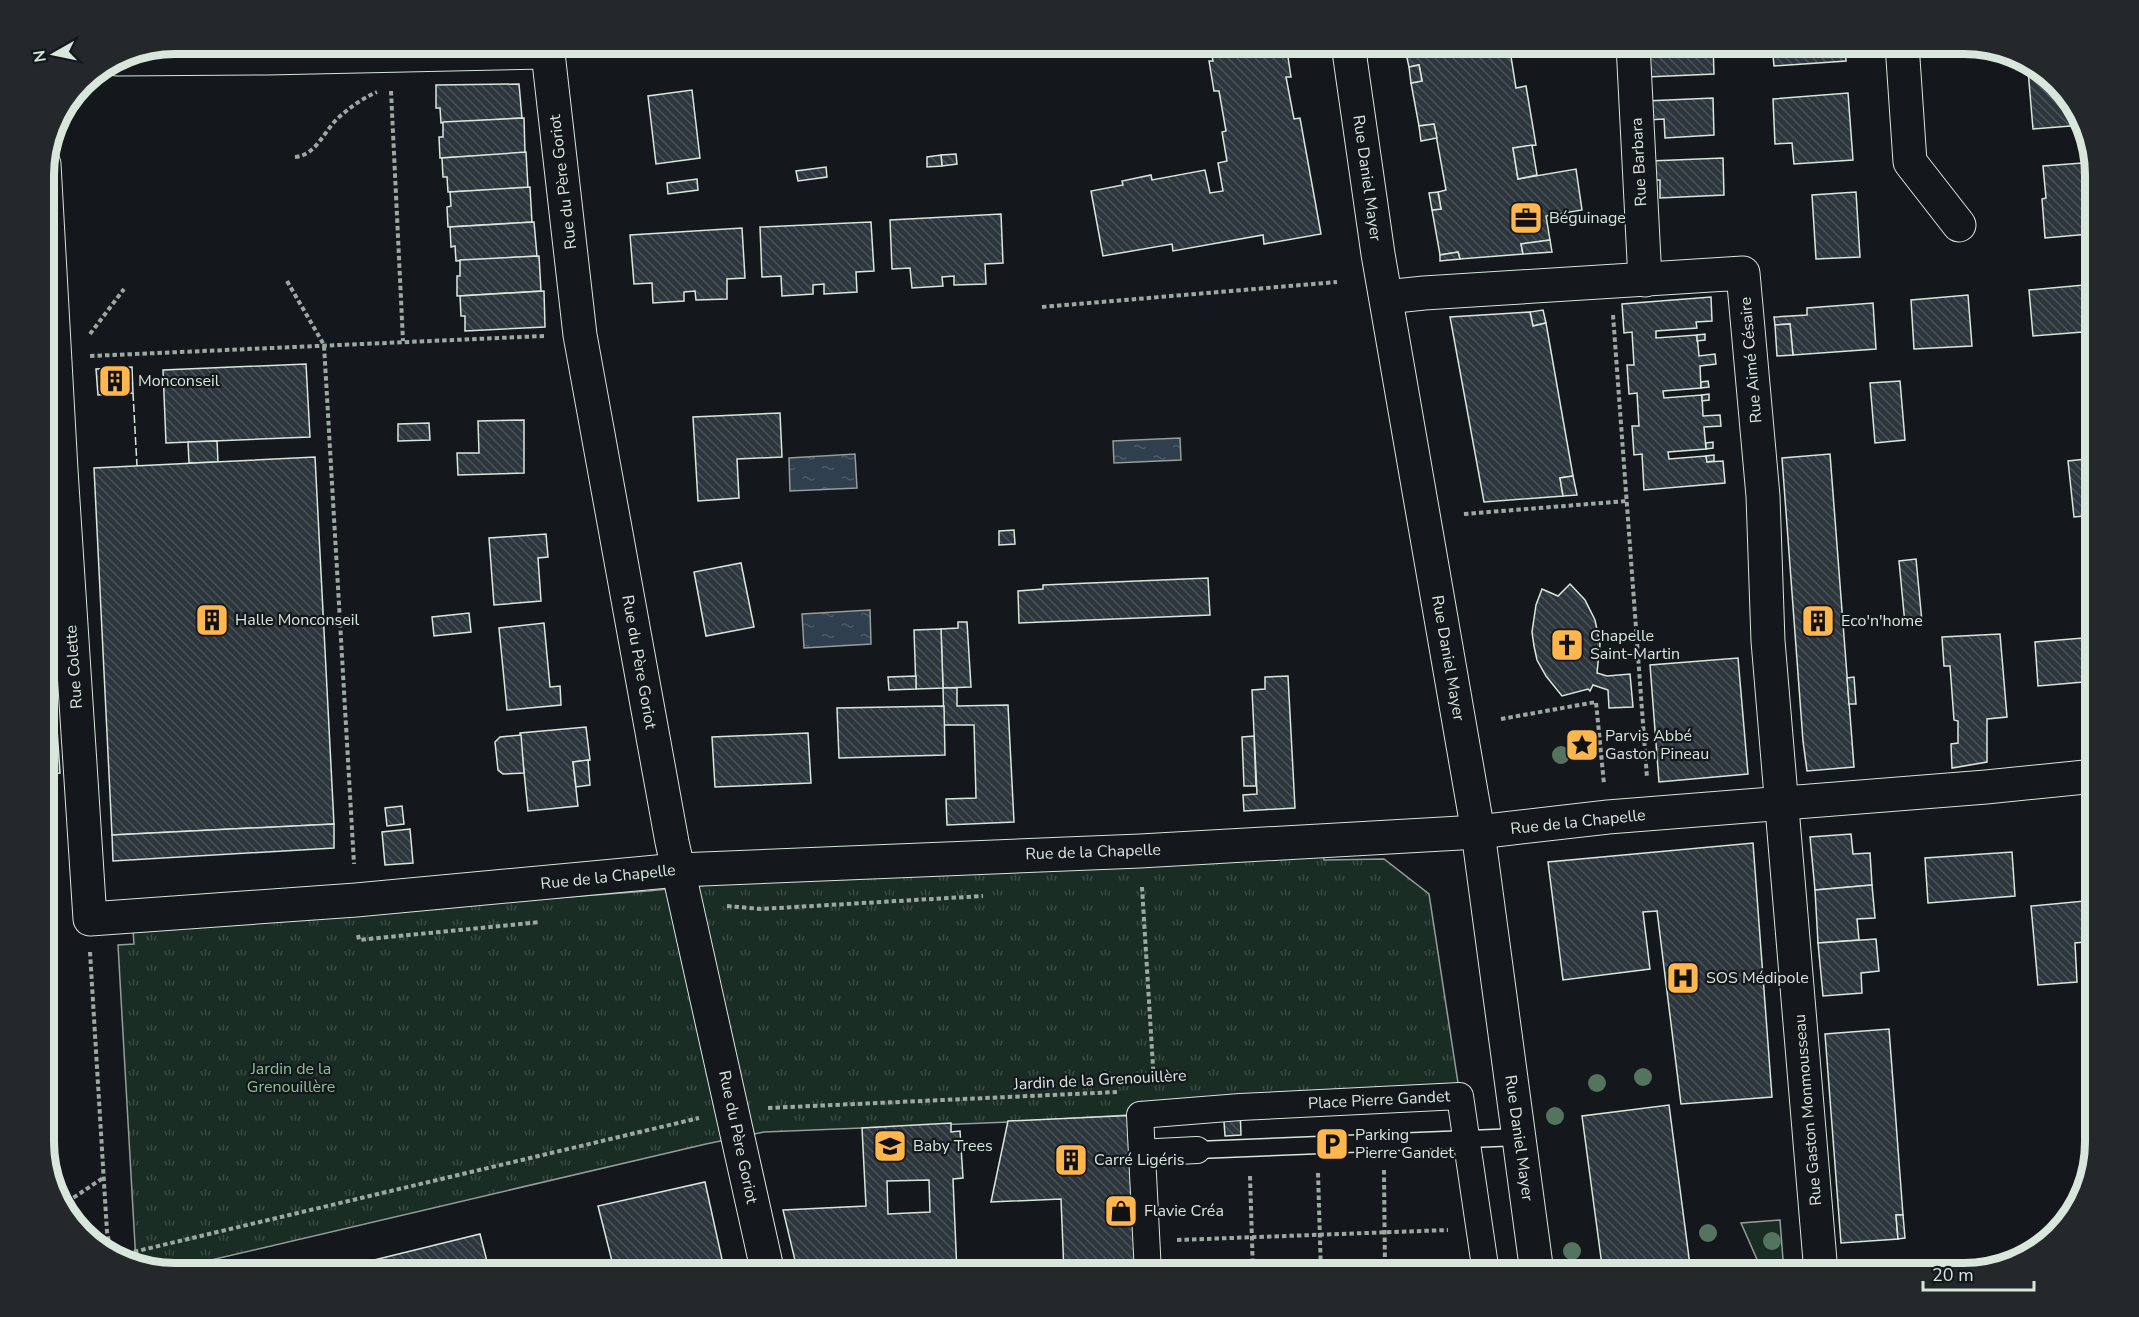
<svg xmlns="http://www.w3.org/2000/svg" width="2139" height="1317" font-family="'Nunito Sans',sans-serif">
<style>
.grass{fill:#1a2d24;stroke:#939e99;stroke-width:1.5}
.park{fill:url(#park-tufts);stroke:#939e99;stroke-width:1.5}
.water{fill:url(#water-ripples);stroke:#939e99;stroke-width:1.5}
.building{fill:url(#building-back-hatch);stroke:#d8e6dc;stroke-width:1.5;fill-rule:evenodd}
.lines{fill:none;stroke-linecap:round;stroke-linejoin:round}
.service-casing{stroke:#d8e6dc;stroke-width:19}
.pedestrian-casing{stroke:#d8e6dc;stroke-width:28}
.minor-casing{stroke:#d8e6dc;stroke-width:35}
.secondary-casing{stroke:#d8e6dc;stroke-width:35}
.path{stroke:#9da8a2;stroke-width:4;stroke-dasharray:4.5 3;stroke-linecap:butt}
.service{stroke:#14181c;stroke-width:16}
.pedestrian{stroke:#14181c;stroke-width:26}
.minor{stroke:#14181c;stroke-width:33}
.secondary{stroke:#14181c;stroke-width:33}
.tram{stroke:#d8e6dc;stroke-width:1.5}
.fence{stroke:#d8e6dc;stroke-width:1.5;stroke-dasharray:8 3;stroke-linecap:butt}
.tree{fill:#55745f}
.labels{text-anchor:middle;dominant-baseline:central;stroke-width:4.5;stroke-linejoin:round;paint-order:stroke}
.street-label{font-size:16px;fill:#d8e6dc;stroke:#14181c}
.poi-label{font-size:16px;fill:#d8e6dc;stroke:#14181c;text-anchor:start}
.park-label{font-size:16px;fill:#8ac095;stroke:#14181c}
.rim{fill:none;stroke:#d8e6dc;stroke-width:8}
</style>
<defs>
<pattern id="park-tufts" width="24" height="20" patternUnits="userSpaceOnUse" patternTransform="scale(1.5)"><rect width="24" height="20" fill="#1a2d24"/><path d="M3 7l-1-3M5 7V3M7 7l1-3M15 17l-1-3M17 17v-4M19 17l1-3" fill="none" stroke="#3b4b43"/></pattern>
<pattern id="water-ripples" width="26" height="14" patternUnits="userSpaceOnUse" patternTransform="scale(1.5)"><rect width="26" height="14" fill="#2f3f4d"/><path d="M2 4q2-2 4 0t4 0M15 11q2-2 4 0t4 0" fill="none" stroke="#4c5b66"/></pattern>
<pattern id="building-back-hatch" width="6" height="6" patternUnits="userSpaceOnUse" patternTransform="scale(1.5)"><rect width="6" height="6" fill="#2c363c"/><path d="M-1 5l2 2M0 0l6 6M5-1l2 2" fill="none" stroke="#4a5358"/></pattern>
</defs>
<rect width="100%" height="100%" fill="#14181c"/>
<!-- grass -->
<path class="grass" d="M1780,1220L1784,1273H1763L1741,1223Z"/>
<!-- park -->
<path class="park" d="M1323,855L1324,860L1384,859L1429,894L1460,1096L1009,1122L764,1132L706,1144L164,1271L136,1263L118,945L134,944L133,930L648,891L738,882Z"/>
<!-- water -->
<g class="water">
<path d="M1180,438L1181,460L1114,463L1113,441Z"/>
<path d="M855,454L857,488L790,491L789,458Z"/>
<path d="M870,610L871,644L804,648L802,614Z"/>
</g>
<!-- building -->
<g class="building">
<path d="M672,44H677V51L672,52Z"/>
<path d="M677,44H721L722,47L677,51Z"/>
<path d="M1210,44H1286L1291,77H1286L1294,119L1300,118L1321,234L1264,244L1263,235L1173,251L1172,244L1103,256L1091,191L1123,185L1122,181L1151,175L1152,180L1205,170L1210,193L1223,191L1218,163L1227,161L1222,132L1226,131L1219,91H1214L1209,61H1213Z"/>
<path d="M1404,44H1509L1516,88L1526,86L1536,145L1513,148L1518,179L1576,169L1582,210L1546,216L1550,240L1521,244L1523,254L1460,259L1458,252L1440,255L1432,210L1441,209L1438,192L1446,190L1434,124L1419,126L1411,83L1422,81L1419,65L1409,67Z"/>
<path d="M1644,44H1713L1714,74L1647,77Z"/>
<path d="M1772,44H1845L1846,61L1774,66Z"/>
<path d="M1419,65L1422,81L1411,83L1409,67Z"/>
<path d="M2038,69L2078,109L2083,125L2033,129L2028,70Z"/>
<path d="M519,84L522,118L441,123L440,108H436V85Z"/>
<path d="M692,90L700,158L656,164L648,96Z"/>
<path d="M1848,93L1853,160L1794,164L1792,143L1775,144L1773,99Z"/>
<path d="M1713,98L1714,135L1665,138L1664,119L1648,120L1646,101Z"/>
<path d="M524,118L525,153L440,158L439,137H443V122Z"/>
<path d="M1434,124L1437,138L1421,141L1419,126Z"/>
<path d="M1532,145L1537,175L1518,179L1513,148Z"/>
<path d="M526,152L528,188L448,192L447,177H443L442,158Z"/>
<path d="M956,154L957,164L942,166L941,155Z"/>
<path d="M941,155L942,166L927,167V157Z"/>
<path d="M1723,158L1724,195L1660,198V180H1651L1650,161Z"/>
<path d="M2082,163L2089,234L2045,238L2042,199L2046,198L2043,166Z"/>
<path d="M826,167L827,177L798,181L796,171Z"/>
<path d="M697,179L698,190L668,194L667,183Z"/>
<path d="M530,187L532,222L448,227L447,207L451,206L450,192Z"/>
<path d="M1438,192L1441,209L1432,210L1429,193Z"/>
<path d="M1856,192L1860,257L1816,259L1812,195Z"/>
<path d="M1001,214L1003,263L985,264L986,284L954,285V276L942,277L943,286L912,288L910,268L892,269L890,220Z"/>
<path d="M534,222L537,256L456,261L455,246L451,247L450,227Z"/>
<path d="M871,222L874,271L856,272L857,292L824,294V284L813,285V294L782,296L781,276L762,277L760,227Z"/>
<path d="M742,228L745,278L727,279V299L696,300L695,291L684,292V301L653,303L652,283L634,284L630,235Z"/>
<path d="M1550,240L1552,252L1523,254L1521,244Z"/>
<path d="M1458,252L1460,259L1440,261V255Z"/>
<path d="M539,256L541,291L457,296V276H460V260Z"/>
<path d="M2095,284V331L2033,336L2029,290Z"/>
<path d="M544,291L545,327L465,331V316H461L460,296Z"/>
<path d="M1968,295L1972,346L1914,349L1911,300Z"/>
<path d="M1711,297L1712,321L1696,322L1697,328L1656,331V338L1697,335L1699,356L1715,354L1716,364L1700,366L1701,388L1663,391L1664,398L1702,395L1703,416L1720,415L1721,426L1704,427L1706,449L1668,452L1669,459L1706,456L1707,462L1723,461L1725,483L1644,490L1642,454L1634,455L1632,426H1639L1637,393L1629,394L1627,365H1634L1632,332L1624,333L1622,304Z"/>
<path d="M1873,303L1876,349L1793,355L1790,324L1775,325L1774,317L1807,315V308Z"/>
<path d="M1543,310L1546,323L1533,326L1530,312Z"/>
<path d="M1530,312L1533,326L1546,323L1573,476L1560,478L1563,496L1484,502L1450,317Z"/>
<path d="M1790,324L1793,355L1777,356L1775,325Z"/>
<path d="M1705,334V340L1697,341V335Z"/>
<path d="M306,364L310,437L166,443L163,370Z"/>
<path d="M132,367L133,393L98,395L96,369Z"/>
<path d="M1708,381L1709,387L1701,388V382Z"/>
<path d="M1900,381L1905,440L1875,443L1870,383Z"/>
<path d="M1709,394V400L1702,401V395Z"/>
<path d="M780,413L782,457L737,459L739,498L698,501L693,417Z"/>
<path d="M524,420V473L458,475L457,453H479L478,421Z"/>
<path d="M429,423L430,440L398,441V424Z"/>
<path d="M217,441L218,462L189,463L188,442Z"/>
<path d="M1713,442V448L1706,449V443Z"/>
<path d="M1830,454L1854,767L1807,771L1803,741L1782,458Z"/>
<path d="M1714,455V461L1707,462L1706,456Z"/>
<path d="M315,457L334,824L112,835L94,468Z"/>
<path d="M2095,458V515L2074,517L2068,461Z"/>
<path d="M1573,476L1577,495L1563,496L1560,478Z"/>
<path d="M1014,530L1015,544L999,545V531Z"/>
<path d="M546,534L548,557L538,558L541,601L494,605L489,538Z"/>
<path d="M1916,559L1922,622L1905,624L1899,561Z"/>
<path d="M741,563L754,627L706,636L694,572Z"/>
<path d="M1208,578L1210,615L1019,623L1018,591L1043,589V585Z"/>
<path d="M1570,584L1585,600L1595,620L1600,644L1597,673L1607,676L1630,674L1633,707L1609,708L1608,690L1593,685L1590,691L1588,689L1562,696L1546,676L1537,660L1534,646L1532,632L1536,605L1542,589L1558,596Z"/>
<path d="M44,605H48L51,651L44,652Z"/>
<path d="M469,613L471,632L434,636L432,617Z"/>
<path d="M958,622H967L971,687L943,688L941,629L958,628Z"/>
<path d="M544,623L550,687L560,686L561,705L507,710L499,628Z"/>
<path d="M941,629L943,688L916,689L914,630Z"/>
<path d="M2000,634L2007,717L1987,719V762L1952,768L1951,744L1958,743V721L1954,720L1950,666H1944L1942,637Z"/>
<path d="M2095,637V681L2038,686L2035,642Z"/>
<path d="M1738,658L1748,774L1659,782L1650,665Z"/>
<path d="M916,676V689L889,690L888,677Z"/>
<path d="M1288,676L1295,808L1244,811L1243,795L1257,794L1252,690L1265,689V677Z"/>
<path d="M1854,677L1856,704H1849L1847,678Z"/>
<path d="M943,688H957V706L1008,705L1014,822L947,825L946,799L976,798L974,725H944Z"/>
<path d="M944,706L945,755L839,758L837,708Z"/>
<path d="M586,727L590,760L573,762L578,806L528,811L520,733Z"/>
<path d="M57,729L60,773L46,774L44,730Z"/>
<path d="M808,733L811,783L715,787L712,737Z"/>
<path d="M521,735L524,773L503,774L498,770L495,742L500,737Z"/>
<path d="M1254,736L1256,786H1244L1242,737Z"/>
<path d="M588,760L590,785L576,787L573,762Z"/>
<path d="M402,806L404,824L387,826L385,808Z"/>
<path d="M334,824V848L113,861L112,835Z"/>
<path d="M410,829L413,863L385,865L382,832Z"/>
<path d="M1851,834L1853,854L1870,853L1872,885L1815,890L1810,837Z"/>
<path d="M1753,843L1772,1097L1681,1104L1657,911L1643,912L1650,969L1563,980L1548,862Z"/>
<path d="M2012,852L2015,896L1928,903L1925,858Z"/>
<path d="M1872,885L1875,918L1857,919L1859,940L1818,943L1815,890Z"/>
<path d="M2095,900V941L2075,943L2077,982L2038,985L2031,906Z"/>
<path d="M1876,939L1879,971L1861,973L1862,993L1823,996L1818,943Z"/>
<path d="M1889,1029L1903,1215H1896L1898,1239L1841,1243L1825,1034Z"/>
<path d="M1669,1105L1691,1273H1603L1582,1116Z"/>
<path d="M1240,1107L1241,1135L1225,1136L1223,1108Z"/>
<path d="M1140,1115L1148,1273H1064L1061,1199L991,1202L1008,1121Z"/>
<path d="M951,1123V1132L960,1131L963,1178L953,1179L957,1273H798L783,1210L866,1206L862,1128ZM929,1180L930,1212L888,1214L887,1181Z"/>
<path d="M705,1182L725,1273H615L598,1206Z"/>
<path d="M1896,1215H1903L1905,1238L1898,1239Z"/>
<path d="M480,1234L490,1273H378L374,1260Z"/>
<path d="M1906,1264L1907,1273H1843L1842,1268Z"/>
</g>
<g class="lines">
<!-- service casing -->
<g class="service-casing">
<path id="service" d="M1197,1150L1519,1137"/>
</g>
<!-- pedestrian casing -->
<g class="pedestrian-casing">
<g id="pedestrian">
<path d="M1157,1152L1197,1150"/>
<path d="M1148,1273L1140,1115L1240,1107L1460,1096L1486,1273"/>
</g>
</g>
<!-- minor casing -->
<g class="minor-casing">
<g id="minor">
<path d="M547,44L580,335L672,842L768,1273"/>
<path d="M1633,44L1645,280"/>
<path d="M1902,44L1910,162L1959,225"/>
<path d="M117,59L267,58L547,52"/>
<path d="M44,164L61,470L90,919L356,900L678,870L1140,851L1478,832L1608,817L1986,787L2095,776"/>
<path d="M1386,297L1424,293L1743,273L1763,496L1768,641L1821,1273"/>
</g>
</g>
<!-- secondary casing -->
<g class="secondary-casing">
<path id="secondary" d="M1348,44L1378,254L1478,832L1537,1273"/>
</g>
<!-- path -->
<g class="path">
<path d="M391,91L403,341"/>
<path d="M295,157C316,155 323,133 337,119C349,108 361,99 377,92"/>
<path d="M287,281L324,345L354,864"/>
<path d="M1042,307L1337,282"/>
<path d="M1613,315L1647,778"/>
<path d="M90,334L124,289"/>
<path d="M90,356L544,336"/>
<path d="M1464,514L1627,501"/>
<path d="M1501,719L1596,702L1604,784"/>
<path d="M1142,887L1154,1083"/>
<path d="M727,906L761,909L983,896"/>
<path d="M358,935L359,940L540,922"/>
<path d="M90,952L107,1232L112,1257"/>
<path d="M768,1108L1117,1092"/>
<path d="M1384,1170L1385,1273"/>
<path d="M1318,1173L1321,1273"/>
<path d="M1250,1176L1253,1273"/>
<path d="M61,1206L103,1178"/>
<path d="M1177,1240L1448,1230"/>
<path d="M112,1257L699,1118"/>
</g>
<!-- service -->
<use href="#service" class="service"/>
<!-- pedestrian -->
<use href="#pedestrian" class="pedestrian"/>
<!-- minor -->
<use href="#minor" class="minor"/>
<!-- secondary -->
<use href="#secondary" class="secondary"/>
<!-- tram -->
<path class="tram" d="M44,1001C46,1045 52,1091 44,1133"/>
<!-- fence -->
<path class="fence" d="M133,393L137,466"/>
</g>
<!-- trees -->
<g class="tree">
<circle cx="1561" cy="755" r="9"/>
<circle cx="1643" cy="1077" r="9"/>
<circle cx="1597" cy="1083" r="9"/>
<circle cx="1555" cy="1116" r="9"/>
<circle cx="1708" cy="1233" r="9"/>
<circle cx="1772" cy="1241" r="9"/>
<circle cx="1572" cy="1251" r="9"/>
</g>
<!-- icons -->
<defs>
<g id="office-square" transform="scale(1.725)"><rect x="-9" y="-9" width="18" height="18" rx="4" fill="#ffb74d" stroke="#14181c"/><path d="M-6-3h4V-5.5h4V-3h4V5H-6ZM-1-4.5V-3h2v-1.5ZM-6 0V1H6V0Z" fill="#111"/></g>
<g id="building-square" transform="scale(1.725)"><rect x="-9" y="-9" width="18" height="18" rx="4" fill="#ffb74d" stroke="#14181c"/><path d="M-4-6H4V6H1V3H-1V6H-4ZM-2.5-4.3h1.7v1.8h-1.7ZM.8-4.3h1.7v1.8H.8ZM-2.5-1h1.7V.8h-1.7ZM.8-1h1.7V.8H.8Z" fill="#111"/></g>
<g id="church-square" transform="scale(1.725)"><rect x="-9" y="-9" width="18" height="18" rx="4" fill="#ffb74d" stroke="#14181c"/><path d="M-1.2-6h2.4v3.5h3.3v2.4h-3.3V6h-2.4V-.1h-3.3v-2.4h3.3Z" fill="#111"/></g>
<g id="sight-square" transform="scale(1.725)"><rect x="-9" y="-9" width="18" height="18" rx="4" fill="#ffb74d" stroke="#14181c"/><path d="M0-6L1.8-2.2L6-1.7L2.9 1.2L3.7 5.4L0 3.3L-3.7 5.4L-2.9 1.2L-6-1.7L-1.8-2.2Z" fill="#111"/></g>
<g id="hospital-square" transform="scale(1.725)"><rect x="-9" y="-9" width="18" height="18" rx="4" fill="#ffb74d" stroke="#14181c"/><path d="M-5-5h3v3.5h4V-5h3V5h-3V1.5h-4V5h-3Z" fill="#111"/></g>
<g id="parking-square" transform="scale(1.725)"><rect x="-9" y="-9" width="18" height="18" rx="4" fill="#ffb74d" stroke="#14181c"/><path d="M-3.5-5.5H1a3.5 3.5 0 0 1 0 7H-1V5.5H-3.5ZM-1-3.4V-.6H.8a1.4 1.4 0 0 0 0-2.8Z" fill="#111"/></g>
<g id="school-square" transform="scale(1.725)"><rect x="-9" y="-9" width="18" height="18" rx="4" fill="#ffb74d" stroke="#14181c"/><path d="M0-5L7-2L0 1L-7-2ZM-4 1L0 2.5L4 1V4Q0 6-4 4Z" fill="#111"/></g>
<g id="shop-square" transform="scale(1.725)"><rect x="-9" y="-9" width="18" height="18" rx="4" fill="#ffb74d" stroke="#14181c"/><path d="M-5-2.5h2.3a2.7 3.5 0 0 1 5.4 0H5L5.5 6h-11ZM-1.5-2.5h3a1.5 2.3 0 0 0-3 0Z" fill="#111"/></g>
</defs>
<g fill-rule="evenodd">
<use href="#office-square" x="1526" y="218"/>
<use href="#building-square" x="115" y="381"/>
<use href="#building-square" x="212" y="620"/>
<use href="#building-square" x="1818" y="621"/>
<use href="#church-square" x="1567" y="645"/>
<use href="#sight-square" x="1582" y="745"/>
<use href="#hospital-square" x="1683" y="978"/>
<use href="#parking-square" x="1332" y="1144"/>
<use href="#school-square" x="890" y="1146"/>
<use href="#building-square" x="1071" y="1160"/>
<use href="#shop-square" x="1121" y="1211"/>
</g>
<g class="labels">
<!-- street labels -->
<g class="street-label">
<text transform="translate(1639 162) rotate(-93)">Rue Barbara</text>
<text transform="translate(1367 178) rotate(82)">Rue Daniel Mayer</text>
<text transform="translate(563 182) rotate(-97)">Rue du Père Goriot</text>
<text transform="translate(1751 360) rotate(-95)">Rue Aimé Césaire</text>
<text transform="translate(1448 658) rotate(80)">Rue Daniel Mayer</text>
<text transform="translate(639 662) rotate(80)">Rue du Père Goriot</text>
<text transform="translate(74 667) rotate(-94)">Rue Colette</text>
<text transform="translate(1578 822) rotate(-6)">Rue de la Chapelle</text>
<text transform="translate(1093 852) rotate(-2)">Rue de la Chapelle</text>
<text transform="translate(608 877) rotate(-6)">Rue de la Chapelle</text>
<text transform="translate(1100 1080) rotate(-3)">Jardin de la Grenouillère</text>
<text transform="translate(1379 1100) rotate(-3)">Place Pierre Gandet</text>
<text transform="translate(1808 1110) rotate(-95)">Rue Gaston Monmousseau</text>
<text transform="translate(738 1137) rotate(78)">Rue du Père Goriot</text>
<text transform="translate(1519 1138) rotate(82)">Rue Daniel Mayer</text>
</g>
<!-- poi labels -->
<g class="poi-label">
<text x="1549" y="218">Béguinage</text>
<text x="138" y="381">Monconseil</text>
<text x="235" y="620">Halle Monconseil</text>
<text x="1841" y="621">Eco'n'home</text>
<text x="1590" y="636">Chapelle<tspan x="1590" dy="18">Saint-Martin</tspan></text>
<text x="1605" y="736">Parvis Abbé<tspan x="1605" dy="18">Gaston Pineau</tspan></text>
<text x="1706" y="978">SOS Médipole</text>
<text x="1355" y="1135">Parking<tspan x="1355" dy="18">Pierre Gandet</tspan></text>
<text x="913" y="1146">Baby Trees</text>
<text x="1094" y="1160">Carré Ligéris</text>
<text x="1144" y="1211">Flavie Créa</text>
</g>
<!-- park labels -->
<g class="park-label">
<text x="291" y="1069">Jardin de la<tspan x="291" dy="18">Grenouillère</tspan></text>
</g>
</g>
<!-- crop -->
<path d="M0 0H2139V1317H0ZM175 54H1964A121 121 0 0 1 2085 175V1142A121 121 0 0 1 1964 1263H175A121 121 0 0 1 54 1142V175A121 121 0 0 1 175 54Z" fill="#24282b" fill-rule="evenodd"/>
<path class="rim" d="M175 54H1964A121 121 0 0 1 2085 175V1142A121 121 0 0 1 1964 1263H175A121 121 0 0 1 54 1142V175A121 121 0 0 1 175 54Z"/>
<!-- north arrow -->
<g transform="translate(54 54) rotate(261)" stroke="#14181c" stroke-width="4.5" paint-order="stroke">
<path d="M0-4.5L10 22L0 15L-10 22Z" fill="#d8e6dc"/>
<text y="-9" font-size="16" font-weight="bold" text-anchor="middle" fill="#d8e6dc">N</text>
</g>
<!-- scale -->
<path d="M1923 1281v9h111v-9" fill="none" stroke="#d8e6dc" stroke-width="3"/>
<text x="1932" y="1281" font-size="18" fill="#d8e6dc" stroke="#14181c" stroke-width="4.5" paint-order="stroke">20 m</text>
</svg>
